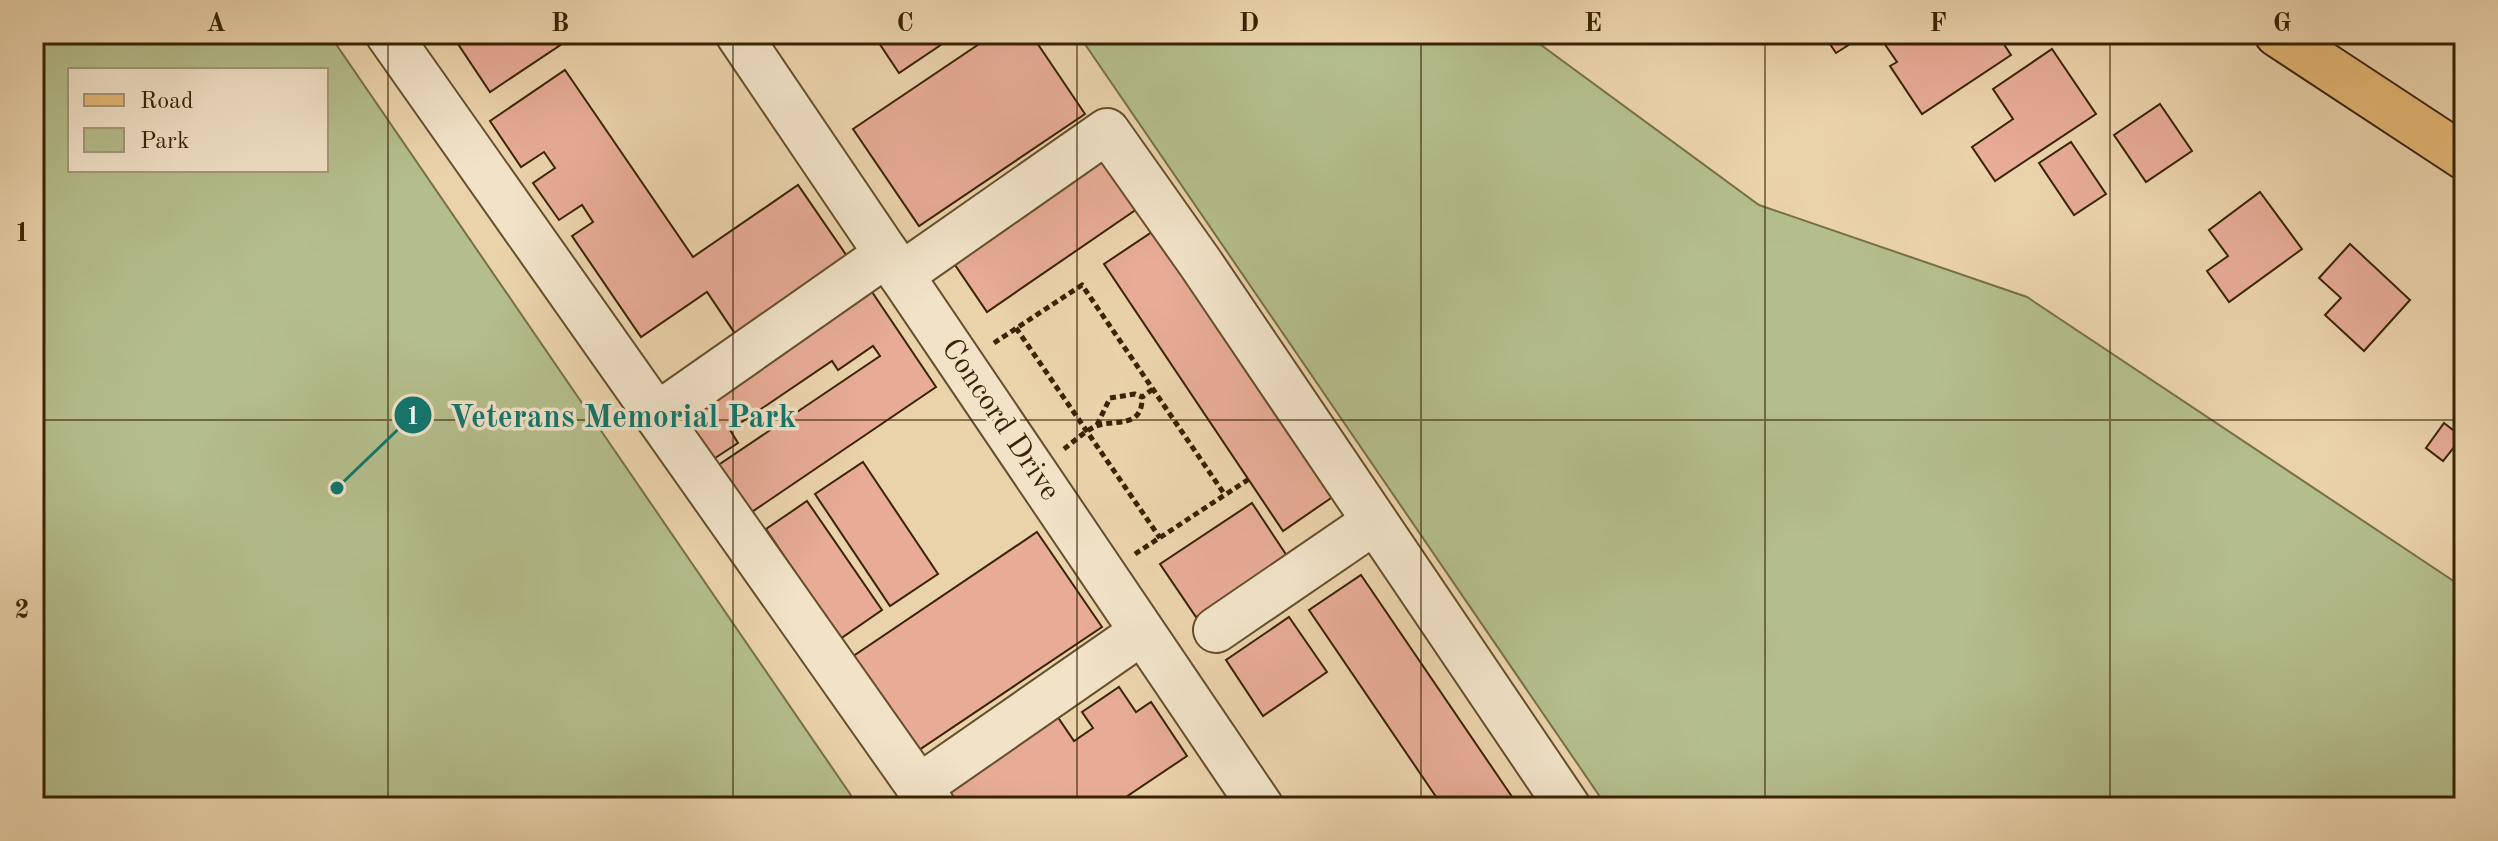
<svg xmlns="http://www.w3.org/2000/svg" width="2498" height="841" font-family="'Old Standard TT',serif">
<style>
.green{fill:#b4bd8c;stroke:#767047;stroke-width:2;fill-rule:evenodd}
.building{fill:#e7ab96;stroke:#392302;stroke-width:2}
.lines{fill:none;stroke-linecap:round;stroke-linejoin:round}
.minor-casing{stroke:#654f2c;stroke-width:48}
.major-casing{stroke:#392302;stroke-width:48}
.path{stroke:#392302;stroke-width:5;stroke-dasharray:6 4;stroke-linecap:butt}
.minor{stroke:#f1e2c8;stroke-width:44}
.major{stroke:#e5b976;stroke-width:44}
.grid{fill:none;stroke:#392302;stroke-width:2;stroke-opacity:0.55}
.labels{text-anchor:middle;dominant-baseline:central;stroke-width:7;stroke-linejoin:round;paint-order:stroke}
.street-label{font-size:30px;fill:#392302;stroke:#f1e2c8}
.leader{fill:none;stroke:#0f766e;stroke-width:3}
.callout-dot{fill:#0f766e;stroke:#f1e2c8;stroke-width:3}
.mark-label{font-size:24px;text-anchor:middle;font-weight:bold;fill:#fff}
.callout-label{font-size:32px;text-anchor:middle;font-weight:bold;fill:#0f766e;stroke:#f1e2c8;stroke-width:7;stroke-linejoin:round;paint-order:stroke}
.neatline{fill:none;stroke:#392302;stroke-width:3}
.grid-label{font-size:26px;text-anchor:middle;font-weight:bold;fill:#392302}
</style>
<rect width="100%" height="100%" fill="#ead2ab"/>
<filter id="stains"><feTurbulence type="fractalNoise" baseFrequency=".0025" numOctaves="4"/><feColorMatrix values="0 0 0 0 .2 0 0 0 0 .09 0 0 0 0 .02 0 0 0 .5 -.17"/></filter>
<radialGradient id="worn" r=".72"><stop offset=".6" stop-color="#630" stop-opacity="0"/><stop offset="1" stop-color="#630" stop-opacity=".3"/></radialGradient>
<!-- green -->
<g class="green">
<path d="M34,34H329L859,807H34ZM326,70V170H70V70Z"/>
<path d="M1078,34H1526L1759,205L2027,297L2464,588V807H1607Z"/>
</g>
<!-- building -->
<g class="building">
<path d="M466,34H577L490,92L456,41Z"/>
<path d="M873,34H957L899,73Z"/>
<path d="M994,34H1031L1085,114L919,226L853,129Z"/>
<path d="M1823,34H1866L1836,53Z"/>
<path d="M1896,34H1954L1959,41L1970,34H1997L2011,55L1922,114L1890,66L1897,62L1884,43Z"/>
<path d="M2052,49L2096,114L1995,181L1972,147L2013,119L1993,89Z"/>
<path d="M565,70L693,257L798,185L849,259L736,335L707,292L641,337L572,236L593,222L582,205L559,220L533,183L555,168L544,152L521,167L490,121Z"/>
<path d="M2160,104L2192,151L2146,182L2114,135Z"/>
<path d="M2071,142L2106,194L2074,215L2039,163Z"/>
<path d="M1101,156L1137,209L987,312L951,259Z"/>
<path d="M2260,192L2302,249L2229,302L2207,271L2228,256L2209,230Z"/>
<path d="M1155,230L1334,496L1283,531L1104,264Z"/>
<path d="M2350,244L2410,300L2364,351L2325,315L2341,298L2319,278Z"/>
<path d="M870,289L936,387L743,518L711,470L880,356L873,346L838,370L832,361L730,430L738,443L706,464L676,421Z"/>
<path d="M2444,423L2462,437L2443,461L2426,448Z"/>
<path d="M863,462L938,574L890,606L815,494Z"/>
<path d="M807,501L882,610L840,639L766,529Z"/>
<path d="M1252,503L1287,556L1196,617L1160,564Z"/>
<path d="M1037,532L1102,627L907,758L843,663Z"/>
<path d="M1361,575L1519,807H1443L1309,610Z"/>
<path d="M1289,617L1327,672L1263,716L1226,660Z"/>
<path d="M1119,687L1136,712L1151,702L1187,756L1111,807H1043L1038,799L1026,807H957L946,791L1057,716L1074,741L1093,728L1082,712Z"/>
</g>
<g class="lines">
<!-- minor casing -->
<g class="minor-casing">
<g id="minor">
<path d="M388,34L933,807"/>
<path d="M738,34L1261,807"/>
<path d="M901,275L1107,131L1201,264L1568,807"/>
<path d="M657,415L887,254"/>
<path d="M1216,630L1374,522"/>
<path d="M919,787L1142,632"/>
</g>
</g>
<!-- major casing -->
<g class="major-casing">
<path id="major" d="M2277,34L2464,157"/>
</g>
<!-- path -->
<g class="path">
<path d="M1016,328L1160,538"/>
<path d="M994,343L1082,285L1225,495"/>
<path d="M1097,425L1110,398L1135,394L1142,397L1153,389"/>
<path d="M1064,449C1073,442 1085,431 1096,426C1115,419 1143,429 1142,397"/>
<path d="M1135,554L1249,479"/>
</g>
<!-- minor -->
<use href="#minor" class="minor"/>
<!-- major -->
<use href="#major" class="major"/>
</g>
<!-- grid -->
<path class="grid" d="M388,34V807M733,34V807M1077,34V807M1421,34V807M1765,34V807M2110,34V807M34,420H2464"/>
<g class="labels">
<!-- street labels -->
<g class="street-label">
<text transform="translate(1000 420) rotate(56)">Concord Drive</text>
</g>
</g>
<!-- callouts -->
<path class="leader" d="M337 488L413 415"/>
<g class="callout-dot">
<circle cx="337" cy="488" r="8"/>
<circle cx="413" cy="415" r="20"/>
</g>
<g class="mark-label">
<text x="413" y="424">1</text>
</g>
<g class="callout-label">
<text x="623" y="427">Veterans Memorial Park</text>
</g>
<!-- margin -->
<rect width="2498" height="841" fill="none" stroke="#ead2ab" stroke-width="88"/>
<!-- legend -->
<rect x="68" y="68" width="260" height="104" fill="#f1e2c8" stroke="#a79679" stroke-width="2"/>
<rect x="84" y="94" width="40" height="12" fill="#e5b976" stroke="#a79679" stroke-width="2"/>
<text x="140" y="108" font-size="24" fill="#392302">Road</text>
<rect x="84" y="128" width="40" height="24" fill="#b4bd8c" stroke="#a79679" stroke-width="2"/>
<text x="140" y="148" font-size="24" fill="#392302">Park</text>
<rect x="44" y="44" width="2410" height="753" class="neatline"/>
<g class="grid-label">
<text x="216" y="31">A</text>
<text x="560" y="31">B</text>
<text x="905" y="31">C</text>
<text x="1249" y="31">D</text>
<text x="1593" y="31">E</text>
<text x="1938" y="31">F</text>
<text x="2282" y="31">G</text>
<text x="22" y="241">1</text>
<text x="22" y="618">2</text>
</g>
<rect width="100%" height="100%" filter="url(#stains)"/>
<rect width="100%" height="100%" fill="url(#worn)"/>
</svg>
